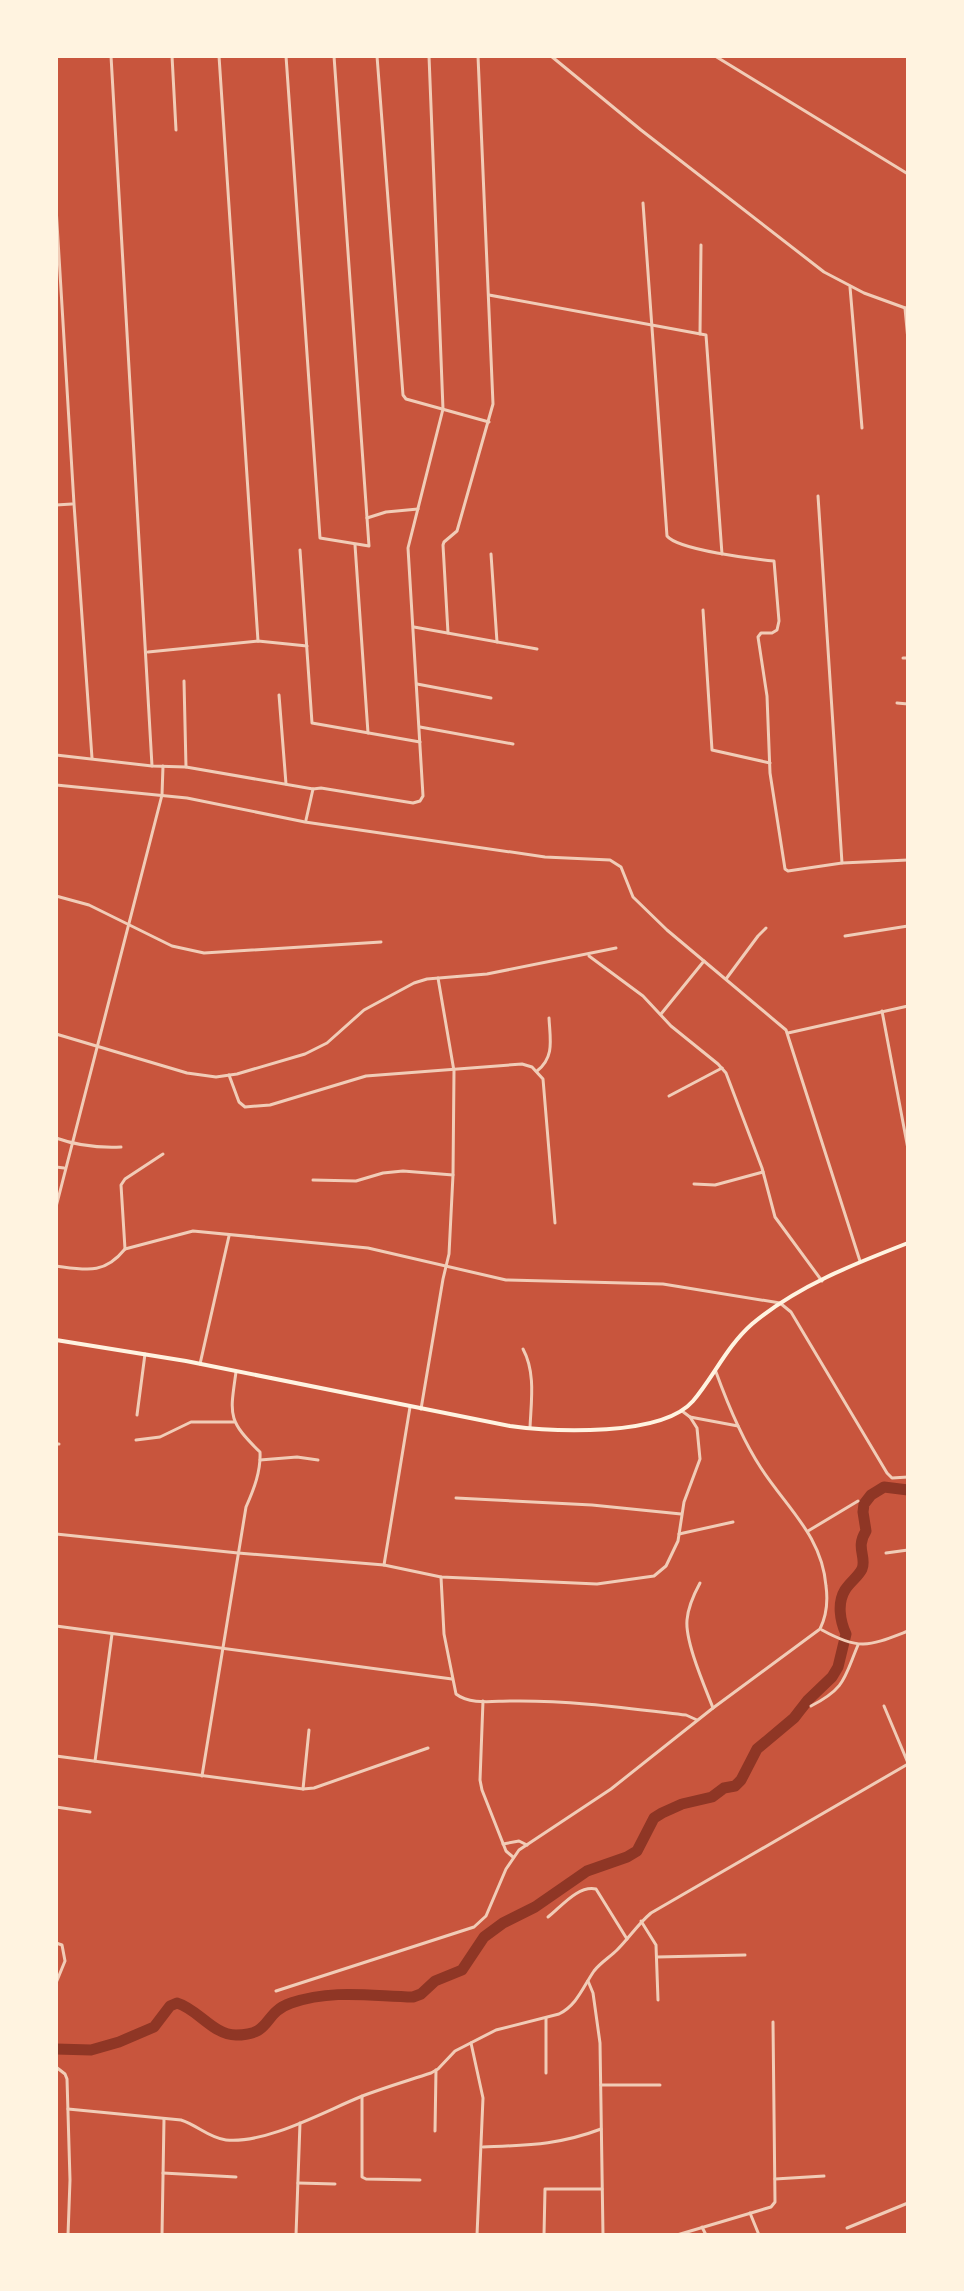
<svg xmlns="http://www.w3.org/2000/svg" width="964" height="2291" font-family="Helvetica,sans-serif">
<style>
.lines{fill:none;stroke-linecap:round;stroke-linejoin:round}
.river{stroke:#8f3625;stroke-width:11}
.minor{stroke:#f1ccb7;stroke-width:3}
.secondary{stroke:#fff3e0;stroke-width:4}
</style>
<rect width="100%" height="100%" fill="#c8553d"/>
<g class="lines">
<!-- river -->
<path class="river" d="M56,2049L91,2050L119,2042L154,2027L170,2006L177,2003C198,2009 213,2035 236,2035C273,2035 262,2013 291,2003C333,1989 370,1996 413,1997L421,1994L435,1981L462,1970L484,1937L503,1923L535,1907L587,1871L627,1857L637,1851L654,1818L662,1813L682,1804L712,1797L724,1788L735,1786L741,1780L757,1749L794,1718L808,1700L832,1677L838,1667L846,1634C840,1621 837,1603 845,1590C850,1582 858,1577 862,1569C867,1557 855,1548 866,1531L863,1512L864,1504L871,1495L884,1487L908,1490"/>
<!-- minor -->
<g class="minor">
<path d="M111,56L152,766"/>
<path d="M172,56L176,130"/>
<path d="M219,56L258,641"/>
<path d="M286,56L320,538L369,546L334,56"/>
<path d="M377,56L403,395L406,399L489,422"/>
<path d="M551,56L641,130L824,272L864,293L908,309"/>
<path d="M715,56L908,174"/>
<path d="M643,203L667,536C678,550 754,559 774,561L779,621L777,630L772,633H761L758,637L767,696L770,773L785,869L788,871L842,863L908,860"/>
<path d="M56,207L74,504L92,758"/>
<path d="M850,287L862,428"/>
<path d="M489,295L706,335L722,554"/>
<path d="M905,308L908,340"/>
<path d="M700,334L701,245"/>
<path d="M818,496L842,863"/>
<path d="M56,505L72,504"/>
<path d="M367,518L386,512L418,509"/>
<path d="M355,545L368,733"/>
<path d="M300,550L312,723L420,742"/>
<path d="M491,554L497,642"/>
<path d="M703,610L712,750L770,763"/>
<path d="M414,627L537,649"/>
<path d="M448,633L443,545L444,542L457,531L493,404L478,56"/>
<path d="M148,652L258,641L307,646"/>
<path d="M903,658H908"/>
<path d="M184,681L186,767"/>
<path d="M417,684L491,698"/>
<path d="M279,695L286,784"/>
<path d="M897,703L908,704"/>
<path d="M420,727L513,744"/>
<path d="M56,755L152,766L186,767L313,789L321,788L413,803L420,801L423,796L408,548L443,409L429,56"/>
<path d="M56,785L187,798L305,822L545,857L610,860L621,867L633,897L667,930L786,1030L860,1261"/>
<path d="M306,820L313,789"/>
<path d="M56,896L89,905L172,946L204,953L381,942"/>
<path d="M845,936L908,926"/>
<path d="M589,956L643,996L671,1026L718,1064L726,1073L762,1168L775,1217L822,1281"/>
<path d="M726,979L758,936L766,928"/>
<path d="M882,1011L908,1149"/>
<path d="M661,1014L704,961"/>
<path d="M788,1033L908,1006"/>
<path d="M56,1034L187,1073L216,1077L237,1074L305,1054L327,1043L364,1010L414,983L427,979L487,974L616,948"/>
<path d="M537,1071C555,1057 550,1039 549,1018"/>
<path d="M229,1075L239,1102L245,1107L270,1105L366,1076L522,1064L532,1067L543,1079L555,1223"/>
<path d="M669,1096L722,1068"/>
<path d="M56,1138C78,1146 98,1148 121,1147"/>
<path d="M56,1167L64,1168"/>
<path d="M313,1180L356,1181L383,1173L403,1171L453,1175"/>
<path d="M694,1184L715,1185L763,1172"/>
<path d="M56,1207L162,795L163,766"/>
<path d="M125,1249L193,1231L368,1248L506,1280L663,1284L780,1303L791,1312L887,1473L892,1478L908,1477"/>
<path d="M56,1266C86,1270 104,1275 125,1249L121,1185L125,1179L163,1154"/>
<path d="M523,1349C536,1373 531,1402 530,1428"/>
<path d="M200,1364L229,1236"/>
<path d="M421,1409L443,1279L449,1254L453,1175L454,1071L438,978"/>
<path d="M137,1415L145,1354"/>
<path d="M690,1417L738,1426"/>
<path d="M136,1440L160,1437L191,1422H234"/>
<path d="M56,1444H59"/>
<path d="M260,1460L297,1457L318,1460"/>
<path d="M456,1498L592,1505L681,1514"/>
<path d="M808,1531L858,1501"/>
<path d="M56,1534L238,1553L384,1565L441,1577L597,1584L654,1576L666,1566L678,1541L684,1502L700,1459L697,1428L690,1417L682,1411"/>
<path d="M679,1534L733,1522"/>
<path d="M886,1553L908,1550"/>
<path d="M384,1565L410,1407"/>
<path d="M441,1577L444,1634L456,1694C470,1705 493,1701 510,1701C569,1700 627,1708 686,1715L697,1720"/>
<path d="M700,1583C694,1594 688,1608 687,1620C685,1642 705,1687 713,1708"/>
<path d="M56,1626L452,1679"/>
<path d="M822,1630C860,1651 869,1646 908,1631"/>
<path d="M483,1701L480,1780L482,1790L506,1851L513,1857"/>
<path d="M811,1706C846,1688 844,1678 858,1645"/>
<path d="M884,1706L908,1763"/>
<path d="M56,1756L303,1789L314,1788L428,1748"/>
<path d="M95,1761L112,1634"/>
<path d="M202,1776L246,1507C254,1489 261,1471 260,1452C227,1420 230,1415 236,1372"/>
<path d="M303,1789L309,1730"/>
<path d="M56,1807L90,1812"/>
<path d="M503,1844L519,1841L527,1845"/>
<path d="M548,1917C561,1907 578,1885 596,1889L627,1939"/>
<path d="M641,1921L656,1945L658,2000"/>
<path d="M56,1943L62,1945L65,1961L56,1983"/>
<path d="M657,1957L745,1955"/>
<path d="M588,1981L593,1993L600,2043L603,2235"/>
<path d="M276,1991L474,1927L486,1916L506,1869L519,1850L611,1789L713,1708L820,1629C827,1615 828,1601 826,1586C822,1536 787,1508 761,1468C742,1439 728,1405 716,1372"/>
<path d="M471,2043L483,2098L477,2235"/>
<path d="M56,2067L65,2074L67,2079L70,2180L68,2235"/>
<path d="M546,2073V2018"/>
<path d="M601,2085H660"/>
<path d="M362,2096V2177L366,2179L420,2180"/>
<path d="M68,2109L181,2120C197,2125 209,2138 226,2140C266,2144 323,2112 360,2097C383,2088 407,2081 431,2073L438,2069L455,2051L496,2030L559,2014C577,2005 583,1987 594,1971C600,1963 610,1957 617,1950C629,1938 638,1924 651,1913L908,1764"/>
<path d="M435,2131L436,2070"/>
<path d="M483,2147C528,2145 559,2145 601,2129"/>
<path d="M163,2173L236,2177"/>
<path d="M775,2179L824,2176"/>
<path d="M298,2183L335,2184"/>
<path d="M750,2213L759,2235"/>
<path d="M702,2227L706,2235"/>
<path d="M847,2228L908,2203"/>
<path d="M162,2235L164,2119"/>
<path d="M296,2235L300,2123"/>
<path d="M544,2235L545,2189H602"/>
<path d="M677,2235L771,2207L775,2202L773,2022"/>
</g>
<!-- secondary -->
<path class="secondary" d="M56,1340L186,1361L510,1426C554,1432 662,1437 693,1401C714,1376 727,1346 752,1324C797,1286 854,1264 908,1243"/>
</g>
<!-- border -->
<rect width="964" height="2291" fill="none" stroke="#fff3e0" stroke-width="116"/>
</svg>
